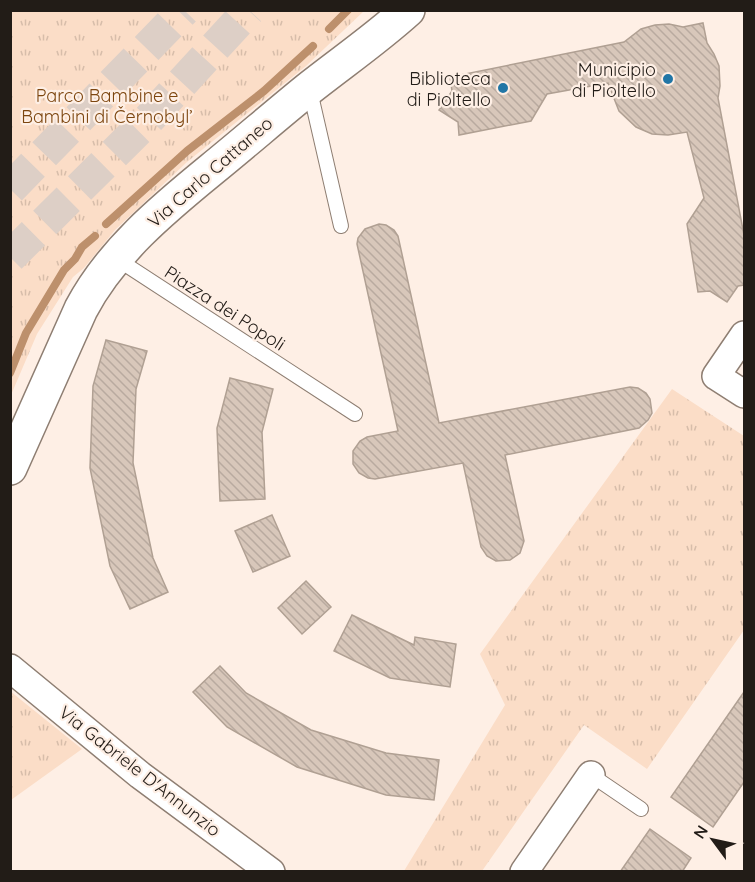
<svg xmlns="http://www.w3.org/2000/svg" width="755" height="882" font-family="Quicksand,sans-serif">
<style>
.park{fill:url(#park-tufts)}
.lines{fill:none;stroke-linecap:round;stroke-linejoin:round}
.stream{stroke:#bd906c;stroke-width:8}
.building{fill:url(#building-back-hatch);stroke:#b0a093;stroke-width:1.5}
.highway-tunnel{stroke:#ddcfc6;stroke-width:33;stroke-dasharray:33 16;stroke-linecap:butt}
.lane-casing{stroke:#8e7e72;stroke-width:16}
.street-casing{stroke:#8e7e72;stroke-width:30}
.secondary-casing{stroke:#8e7e72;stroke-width:36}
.lane{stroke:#fff;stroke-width:14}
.street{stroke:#fff;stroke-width:27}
.secondary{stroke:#fff;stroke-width:33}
.poi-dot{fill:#2176a6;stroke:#feefe5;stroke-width:2}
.labels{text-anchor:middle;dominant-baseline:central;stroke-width:4.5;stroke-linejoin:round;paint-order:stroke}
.poi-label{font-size:18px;fill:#221c17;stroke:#feefe5;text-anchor:end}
.park-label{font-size:18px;fill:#7d460f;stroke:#feefe5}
.street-label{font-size:18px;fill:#221c17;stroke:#feefe5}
</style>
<defs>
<pattern id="park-tufts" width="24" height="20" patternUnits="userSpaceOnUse" patternTransform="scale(1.5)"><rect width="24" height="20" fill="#fbddc7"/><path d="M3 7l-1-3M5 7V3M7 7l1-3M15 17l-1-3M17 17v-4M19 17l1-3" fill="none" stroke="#d7bdaa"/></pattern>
<pattern id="building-back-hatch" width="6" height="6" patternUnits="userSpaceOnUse" patternTransform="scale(1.5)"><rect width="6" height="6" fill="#d8c7ba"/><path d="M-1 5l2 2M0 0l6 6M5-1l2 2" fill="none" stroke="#b9aa9f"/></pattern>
</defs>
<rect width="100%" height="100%" fill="#feefe5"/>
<!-- park -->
<g class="park">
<path d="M11,10L364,11L306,66L187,162L115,230L84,268L73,277L37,334L11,395Z"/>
<path d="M672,389L744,436V630L647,769L584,725L482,871H404L505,705L480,654Z"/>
<path d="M10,691L82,749L11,800H10Z"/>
</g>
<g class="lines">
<!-- stream -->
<g class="stream">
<path d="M329,29L348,10"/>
<path d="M106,224L187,151L264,91L313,46"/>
<path d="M10,373L26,333L64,270L75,259L82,247L95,236"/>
</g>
</g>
<!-- building -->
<g class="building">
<path d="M703,23L707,43L714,54L719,66L720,86L718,98L744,235V285L738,286L727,302L710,291L698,292L687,224L704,198L687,132L668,135L652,134L636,127L619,111L608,83L547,94L531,121L459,135L458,122L439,110L452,91L450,77L624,42L641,29L655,25L669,24L683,27Z"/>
<path d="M379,224L386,225L394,230L398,236L439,423L630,387L638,388L646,393L650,399L652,413L648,420L639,428L505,455L524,541L520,553L510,560L496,561L487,556L481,547L463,463L375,479L368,478L359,473L353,464V451L360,441L367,437L398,431L357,244L358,238L365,229Z"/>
<path d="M106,340L147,351L136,389L133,463L153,558L168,592L130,609L110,566L90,468L93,386Z"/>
<path d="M230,378L273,389L262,432L265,499L220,501L217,428Z"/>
<path d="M272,515L290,556L253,572L235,531Z"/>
<path d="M306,581L331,607L302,634L278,608Z"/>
<path d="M352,615L414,645L415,637L456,644L450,687L390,678L334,651Z"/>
<path d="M220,666L246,693L311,730L386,753L439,760L434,800L386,795L297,767L227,727L193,692Z"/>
<path d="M744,692V782L713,827L671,797Z"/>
<path d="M650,829L691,858L682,872H620Z"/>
</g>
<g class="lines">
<!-- highway-tunnel -->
<g class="highway-tunnel">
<path d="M10,189L184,10"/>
<path d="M10,257L147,121L249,10"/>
</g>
<!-- lane casing -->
<g class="lane-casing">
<g id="lane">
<path d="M308,89L313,104L341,226"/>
<path d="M117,259L355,414"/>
<path d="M591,775L641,809"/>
</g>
</g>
<!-- street casing -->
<g class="street-casing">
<g id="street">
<path d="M744,335L716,376L744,394"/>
<path d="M10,668L140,775L271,872"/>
<path d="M524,872L591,775"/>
</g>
</g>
<!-- secondary casing -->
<g class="secondary-casing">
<path id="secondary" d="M10,468L81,309C111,252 163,209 212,169C244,143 275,116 307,90C341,63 376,39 408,10"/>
</g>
<!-- lane -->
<use href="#lane" class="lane"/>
<!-- street -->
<use href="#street" class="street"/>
<!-- secondary -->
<use href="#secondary" class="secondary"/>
</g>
<!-- markers -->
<g class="poi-dot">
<circle cx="668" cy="79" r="6"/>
<circle cx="503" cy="88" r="6"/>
</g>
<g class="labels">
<!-- poi labels -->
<g class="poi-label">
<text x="656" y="69">Municipio<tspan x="656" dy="21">di Pioltello</tspan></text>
<text x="491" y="78">Biblioteca<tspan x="491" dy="21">di Pioltello</tspan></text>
</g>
<!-- park labels -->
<g class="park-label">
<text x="107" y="95">Parco Bambine e<tspan x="107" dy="21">Bambini di Černobyl’</tspan></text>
</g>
<!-- street labels -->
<g class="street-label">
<text transform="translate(210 172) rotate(-41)">Via Carlo Cattaneo</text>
<text transform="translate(225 308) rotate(33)">Piazza dei Popoli</text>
<text transform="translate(140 771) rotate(38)">Via Gabriele D'Annunzio</text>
</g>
</g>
<!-- border -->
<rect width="755" height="882" fill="none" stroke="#221c17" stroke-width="24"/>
<!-- north arrow -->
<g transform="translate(713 840) rotate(303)" stroke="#feefe5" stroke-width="4.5" paint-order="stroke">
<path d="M0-4.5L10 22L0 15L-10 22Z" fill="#221c17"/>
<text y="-9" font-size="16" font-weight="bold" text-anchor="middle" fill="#221c17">N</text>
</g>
</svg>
